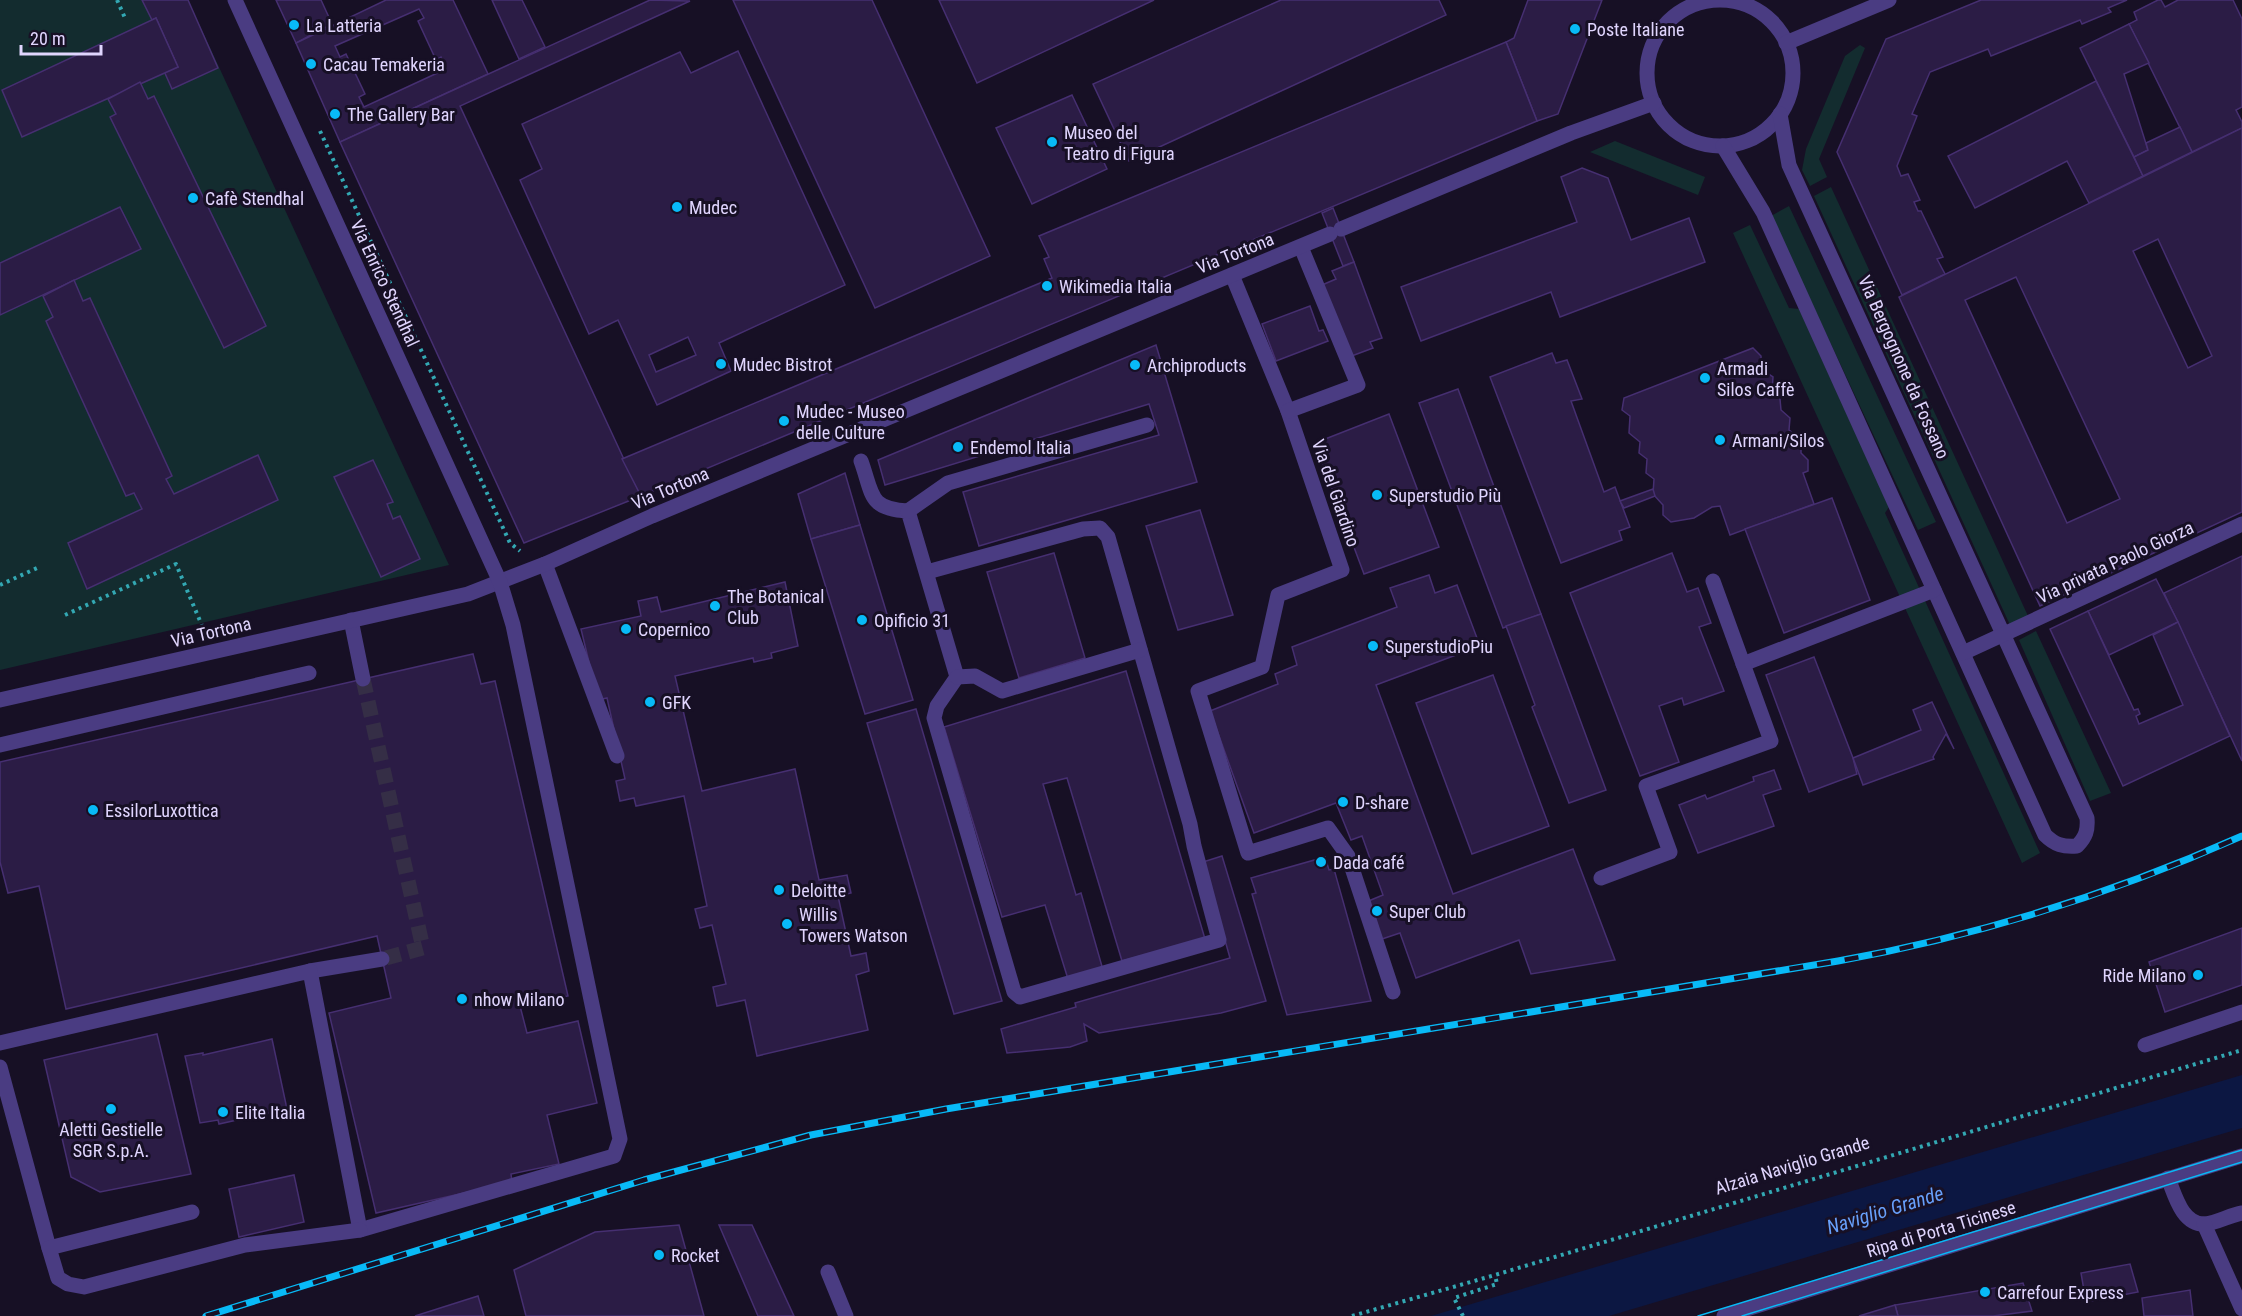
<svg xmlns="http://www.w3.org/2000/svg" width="2242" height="1316" font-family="'Roboto Condensed',sans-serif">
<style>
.green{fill:#132c2f}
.water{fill:#0c1742}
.building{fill:#2b1c45;stroke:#462f71;stroke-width:1.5;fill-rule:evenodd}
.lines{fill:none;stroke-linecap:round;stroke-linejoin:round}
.minor-tunnel{stroke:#352e46;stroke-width:15;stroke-dasharray:15 8;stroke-linecap:butt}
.path{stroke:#33a8b3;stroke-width:4;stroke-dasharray:3 4.5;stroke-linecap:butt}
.minor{stroke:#4a3c82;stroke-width:15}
.tram{stroke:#08baf7;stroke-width:1.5}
.rail-casing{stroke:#08baf7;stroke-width:7}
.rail{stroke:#171025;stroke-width:4.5;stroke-dasharray:14;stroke-linecap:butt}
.poi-dot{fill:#08baf7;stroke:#171025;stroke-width:2}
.labels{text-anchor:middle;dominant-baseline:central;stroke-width:6;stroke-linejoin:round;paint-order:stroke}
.poi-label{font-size:18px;fill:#e0d5fe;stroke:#171025;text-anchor:start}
.street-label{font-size:18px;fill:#e0d5fe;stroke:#171025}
.water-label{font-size:20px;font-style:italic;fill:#679ffa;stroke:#171025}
</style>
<rect width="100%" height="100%" fill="#171025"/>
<!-- green -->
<g class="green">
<path d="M0,0H188L449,565L0,670Z"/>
<path d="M1860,45L1865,48L1819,159L1827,177L1810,186L1802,170L1806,149L1845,56Z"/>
<path d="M1615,141L1705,177L1698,195L1590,152Z"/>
<path d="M1831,187L2028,616L2010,625L1814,196Z"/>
<path d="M1789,206L1936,522L1918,530L1771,216Z"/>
<path d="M1750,225L1789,308L1799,309L1889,507L1885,513L2040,853L2022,863L1733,233Z"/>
<path d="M2036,631L2111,793L2090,801L2019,640Z"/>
</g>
<!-- water -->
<path class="water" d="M2242,1075V1128L1609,1316H1431Z"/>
<!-- building -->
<g class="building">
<path d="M142,0H188L218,68L172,89L164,71L178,67L156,18L152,20Z"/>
<path d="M276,0H321L332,24L296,43Z"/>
<path d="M386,0H453L488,74L340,142L296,43ZM419,9L424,18L418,21L436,60L441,57L446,69L364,107L359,97L365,94L346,54L340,57L335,46Z"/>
<path d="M492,0H522L545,47L519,59Z"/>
<path d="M650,0L690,1L460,106L641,496L524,543L340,142Z"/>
<path d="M733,0H872L990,256L875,308Z"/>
<path d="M939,0H1154L977,83Z"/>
<path d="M1281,0H1439L1446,15L1129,161L1093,84Z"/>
<path d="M1528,0H1602L1558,114L1537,121L1506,42L1514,38Z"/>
<path d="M1981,0H2127L2108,8L2111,12L2082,24L2080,20L1991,56L1988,49L1930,72L1912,114L1917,116L1897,166L1901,176L1908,174L1920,200L1914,202L1918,211H1921L1943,257L1937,259L1945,274L1902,295L1837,152L1886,39Z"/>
<path d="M2158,0H2161L2165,7L2178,0H2233L2242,19V107L2236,110L2242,122V128L2192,152L2129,24L2137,20L2134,12Z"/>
<path d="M156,18L178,67L22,137L2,90Z"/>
<path d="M2129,24L2149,63L2124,74L2148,150L2134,157L2080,48Z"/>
<path d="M1506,42L1537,121L641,496L622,459L1052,278L1044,259L1049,257L1039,236Z"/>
<path d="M738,51L845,285L719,343L731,371L657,405L618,320L589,334L520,180L542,169L522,124L680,52L691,73ZM688,337L696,355L656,372L649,355Z"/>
<path d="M2096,81L2143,176L2089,203L2067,161L1975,208L1948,156Z"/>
<path d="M140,82L148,99L154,96L266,326L224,348L110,117L116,114L108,99Z"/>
<path d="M1072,95L1107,169L1032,204L996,128Z"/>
<path d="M2180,127L2192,152L2143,176L2134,157L2148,150L2146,143Z"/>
<path d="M2242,128V512L2040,606L1899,297ZM2158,239L2212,356L2188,368L2133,251ZM2016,277L2120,499L2067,523L1965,300Z"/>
<path d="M1582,168L1608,178L1631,240L1689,218L1705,262L1560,317L1551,292L1421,341L1401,287L1577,222L1561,177Z"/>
<path d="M120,207L141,249L0,315V263Z"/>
<path d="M1333,208L1354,262L1343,266L1322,213Z"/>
<path d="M1354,262L1382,338L1370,342L1373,348L1349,357L1322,285L1336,279L1332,271Z"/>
<path d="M74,280L83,301L90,298L172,476L166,479L174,494L258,455L278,500L87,589L68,543L142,509L134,493L126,496L46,321L53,317L43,296Z"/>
<path d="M1310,306L1319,331L1323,330L1328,341L1276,361L1262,324Z"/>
<path d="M1156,345L1197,482L979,546L963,492L1159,435L1149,404L885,485L878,460Z"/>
<path d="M1753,348L1761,356V369L1773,377L1772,392L1780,399L1781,410L1790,418L1789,430L1801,439V453L1808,460V471L1803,473L1814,504L1730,535L1720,506L1712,507L1694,518L1671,522L1663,515V505L1653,494L1654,479L1646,473L1647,459L1639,453L1640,442L1629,433L1630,416L1622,410L1624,398Z"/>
<path d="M1552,353L1556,363L1567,360L1582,399L1571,401L1604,492L1615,487L1630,527L1619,531L1622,540L1561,563L1490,377Z"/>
<path d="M1458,389L1541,614L1503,628L1419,403Z"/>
<path d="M1389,414L1439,547L1364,574L1315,443Z"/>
<path d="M373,460L393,502L387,504L393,519L400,516L420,559L381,577L334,477Z"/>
<path d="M845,473L860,525L811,539L798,494Z"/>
<path d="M1653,489L1655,496L1624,508L1620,501Z"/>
<path d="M1832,498L1870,600L1784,633L1745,529Z"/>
<path d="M1200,510L1233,615L1178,630L1146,526Z"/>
<path d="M860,525L913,700L865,714L811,539Z"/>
<path d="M1054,553L1085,658L1019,678L987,572Z"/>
<path d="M1672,553L1687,592L1698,588L1711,623L1699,627L1724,691L1684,705L1682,698L1659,706L1679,762L1640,776L1570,593Z"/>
<path d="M2242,556V761L2164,593Z"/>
<path d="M1429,575L1435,593L1457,585L1480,646L1376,685L1453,894L1573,849L1615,960L1531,974L1519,940L1416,978L1400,933L1379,940L1366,902L1383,895L1362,836L1351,840L1336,803L1254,833L1210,711L1278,684L1275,674L1297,665L1292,647L1397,607L1390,588Z"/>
<path d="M2156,579L2178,622L2109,655L2088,611Z"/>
<path d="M785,582L798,646L771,653L772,658L754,662L753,658L675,676L702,791L795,769L819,880L847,875L851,893L838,896L851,956L866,953L869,971L856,975L868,1030L757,1056L745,1000L717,1006L713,987L726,984L712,925L700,928L695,909L707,906L684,796L636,806L634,798L620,801L616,781L625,779L607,698L598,700L581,629L641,616L638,601L657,597L661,612Z"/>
<path d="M2088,611L2134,710L2138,709L2140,714L2136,716L2139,724L2183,705L2153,635L2178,622L2230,736L2123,786L2050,629Z"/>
<path d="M1541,614L1606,790L1569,803L1532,707L1535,705L1506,626Z"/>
<path d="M473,654L481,684L495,681L568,996L520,1006L527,1033L578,1021L597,1103L547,1115L559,1164L511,1174L512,1182L376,1213L329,1013L391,998L377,936L66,1009L39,886L8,893L0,862V762Z"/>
<path d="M1814,657L1853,758L1857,774L1809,792L1766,675Z"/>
<path d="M1126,671L1205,939L1122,961L1067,778L1043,784L1076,895L1081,893L1103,970L1068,979L1045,905L1002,917L944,727Z"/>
<path d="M1493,675L1549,826L1472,854L1416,703Z"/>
<path d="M1932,702L1954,749L1946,734L1933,757L1934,759L1863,785L1853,758L1921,730L1913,710Z"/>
<path d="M916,709L1002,1001L954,1014L867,723Z"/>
<path d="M1774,770L1781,789L1763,795L1774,826L1698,853L1679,805L1705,795L1707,799L1754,781L1753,777Z"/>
<path d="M1222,856L1266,1001L1221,1013L1099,1033L1084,1024L1087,1041L1070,1047L1007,1053L1001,1029L1076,1007L1075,1003L1230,958L1203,862Z"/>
<path d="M1325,857L1329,870L1334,869L1371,1001L1287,1015L1252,894L1256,893L1251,878Z"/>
<path d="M2242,928V985L2165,1012L2149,962Z"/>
<path d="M157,1034L191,1174L100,1192L71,1177L44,1060Z"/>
<path d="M272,1039L287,1109L219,1124L218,1120L200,1123L185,1056L203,1053V1055Z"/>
<path d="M294,1175L304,1222L239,1237L229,1189Z"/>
<path d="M679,1225L704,1316H526L514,1270L595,1232Z"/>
<path d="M719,1225H752L794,1316H758Z"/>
<path d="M2130,1264L2138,1292L2086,1302L2081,1273Z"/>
<path d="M2023,1283L2032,1311L1993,1316H1898L1895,1305Z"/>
<path d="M2190,1290L2193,1316H2144L2142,1298Z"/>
<path d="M478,1296L484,1316H415Z"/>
<path d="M1895,1305L1898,1316H1859Z"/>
</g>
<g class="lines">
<!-- minor-tunnel -->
<path class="minor-tunnel" d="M363,679L423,948L382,959"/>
<!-- path -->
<g class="path">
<path d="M117,0L125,18"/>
<path d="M320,131L510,543L520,551"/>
<path d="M0,585L37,568"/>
<path d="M65,615L176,564L203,628"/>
<path d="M1352,1316L1495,1275L2242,1050"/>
<path d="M1463,1316L1454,1298L1497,1284L1495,1275"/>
</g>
<!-- minor -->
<g class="minor">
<circle cx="1720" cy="73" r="73"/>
<path d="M1786,43L1889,0"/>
<path d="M1723,146L1763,212L2045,835C2055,845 2063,847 2077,846C2086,837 2088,830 2087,818L1789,165L1780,114"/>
<path d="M1341,229L1571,133L1654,103"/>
<path d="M1232,275L1288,411L1342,570L1278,595L1262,667L1198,691L1248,853L1328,828L1348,856L1393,992"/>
<path d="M1288,411L1358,385L1301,247"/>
<path d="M861,461C873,494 868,509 908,511L957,677L937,706L934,718L1014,992L1020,997L1219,940L1194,846L1190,824L1108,537L1100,528L1083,529L927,572"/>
<path d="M908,511L948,483L1147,425"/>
<path d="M545,564L617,756"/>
<path d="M351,620L363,679"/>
<path d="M1963,653L2242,524"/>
<path d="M1743,664L1934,590"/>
<path d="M957,677L975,676L1002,691L1140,650"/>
<path d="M0,700L468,594L545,564L652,516L1330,234"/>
<path d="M0,745L309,673"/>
<path d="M1601,878L1670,852L1646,786L1771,741L1713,581"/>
<path d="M310,971L382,959"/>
<path d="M0,1043L310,971L360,1230L614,1156L620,1139L513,625L500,582L235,0"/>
<path d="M2145,1045L2242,1012"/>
<path d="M0,1067L49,1248"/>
<path d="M2168,1178C2175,1195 2182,1225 2205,1224C2217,1223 2230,1215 2242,1213"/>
<path d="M192,1212L49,1248L58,1278L68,1284L84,1287L245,1245L360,1230"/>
<path d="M2204,1224L2242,1309"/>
<path d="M828,1272L846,1316"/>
<path d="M1724,1316L2242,1156"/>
</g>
<!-- tram -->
<g class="tram">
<path d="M1698,1316L2242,1150"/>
<path d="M1742,1316L2242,1162"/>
</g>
<!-- rail casing -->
<g class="rail-casing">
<path id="rail" d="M206,1316L644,1180L811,1135L946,1109L1838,961C1978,936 2112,894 2242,836"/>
</g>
<!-- rail -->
<use href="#rail" class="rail"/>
</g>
<!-- markers -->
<g class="poi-dot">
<circle cx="294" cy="25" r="6"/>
<circle cx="1575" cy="29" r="6"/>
<circle cx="311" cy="64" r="6"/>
<circle cx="335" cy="114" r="6"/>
<circle cx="1052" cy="142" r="6"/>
<circle cx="193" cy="198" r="6"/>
<circle cx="677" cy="207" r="6"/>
<circle cx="1047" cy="286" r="6"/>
<circle cx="721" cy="364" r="6"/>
<circle cx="1135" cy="365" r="6"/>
<circle cx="1705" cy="378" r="6"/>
<circle cx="784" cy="421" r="6"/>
<circle cx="1720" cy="440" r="6"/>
<circle cx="958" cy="447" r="6"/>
<circle cx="1377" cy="495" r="6"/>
<circle cx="715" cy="606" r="6"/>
<circle cx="862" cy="620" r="6"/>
<circle cx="626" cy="629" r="6"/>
<circle cx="1373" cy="646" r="6"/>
<circle cx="650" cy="702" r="6"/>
<circle cx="1343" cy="802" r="6"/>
<circle cx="93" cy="810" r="6"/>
<circle cx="1321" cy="862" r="6"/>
<circle cx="779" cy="890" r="6"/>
<circle cx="1377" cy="911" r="6"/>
<circle cx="787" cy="924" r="6"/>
<circle cx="2198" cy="975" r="6"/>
<circle cx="462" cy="999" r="6"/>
<circle cx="111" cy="1109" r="6"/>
<circle cx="223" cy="1112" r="6"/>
<circle cx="659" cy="1255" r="6"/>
<circle cx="1985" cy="1292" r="6"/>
</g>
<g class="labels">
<!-- poi labels -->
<g class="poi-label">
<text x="306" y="25">La Latteria</text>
<text x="1587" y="29">Poste Italiane</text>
<text x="323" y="64">Cacau Temakeria</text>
<text x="347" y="114">The Gallery Bar</text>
<text x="1064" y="132">Museo del<tspan x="1064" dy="21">Teatro di Figura</tspan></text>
<text x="205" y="198">Cafè Stendhal</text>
<text x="689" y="207">Mudec</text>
<text x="1059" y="286">Wikimedia Italia</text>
<text x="733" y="364">Mudec Bistrot</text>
<text x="1147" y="365">Archiproducts</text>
<text x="1717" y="368">Armadi<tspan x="1717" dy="21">Silos Caffè</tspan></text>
<text x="796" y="411">Mudec - Museo<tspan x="796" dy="21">delle Culture</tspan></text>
<text x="1732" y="440">Armani/Silos</text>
<text x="970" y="447">Endemol Italia</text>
<text x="1389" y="495">Superstudio Più</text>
<text x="727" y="596">The Botanical<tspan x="727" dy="21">Club</tspan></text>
<text x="874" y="620">Opificio 31</text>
<text x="638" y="629">Copernico</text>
<text x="1385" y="646">SuperstudioPiu</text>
<text x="662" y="702">GFK</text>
<text x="1355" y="802">D-share</text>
<text x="105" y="810">EssilorLuxottica</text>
<text x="1333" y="862">Dada café</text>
<text x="791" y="890">Deloitte</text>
<text x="1389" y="911">Super Club</text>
<text x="799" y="914">Willis<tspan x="799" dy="21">Towers Watson</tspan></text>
<text x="2186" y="975" text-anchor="end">Ride Milano</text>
<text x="474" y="999">nhow Milano</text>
<text x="235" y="1112">Elite Italia</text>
<text x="111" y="1129" text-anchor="middle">Aletti Gestielle<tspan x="111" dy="21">SGR S.p.A.</tspan></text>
<text x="671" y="1255">Rocket</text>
<text x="1997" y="1292">Carrefour Express</text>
</g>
<!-- street labels -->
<g class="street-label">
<text transform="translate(1235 253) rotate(-22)">Via Tortona</text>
<text transform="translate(385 283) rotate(65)">Via Enrico Stendhal</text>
<text transform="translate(1904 367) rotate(66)">Via Bergognone da Fossano</text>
<text transform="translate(670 488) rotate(-23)">Via Tortona</text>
<text transform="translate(1336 493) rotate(71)">Via del Giardino</text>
<text transform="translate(2115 562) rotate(-25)">Via privata Paolo Giorza</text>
<text transform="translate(211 632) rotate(-13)">Via Tortona</text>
<text transform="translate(1792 1165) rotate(-17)">Alzaia Naviglio Grande</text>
<text transform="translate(1941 1229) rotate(-17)">Ripa di Porta Ticinese</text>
</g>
<!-- water labels -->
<g class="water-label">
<text transform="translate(1885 1210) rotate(-17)">Naviglio Grande</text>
</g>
</g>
<!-- scale -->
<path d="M21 45v9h80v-9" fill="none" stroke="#e0d5fe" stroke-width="3"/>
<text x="30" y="45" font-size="18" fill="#e0d5fe" stroke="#171025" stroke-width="4.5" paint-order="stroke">20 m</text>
</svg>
